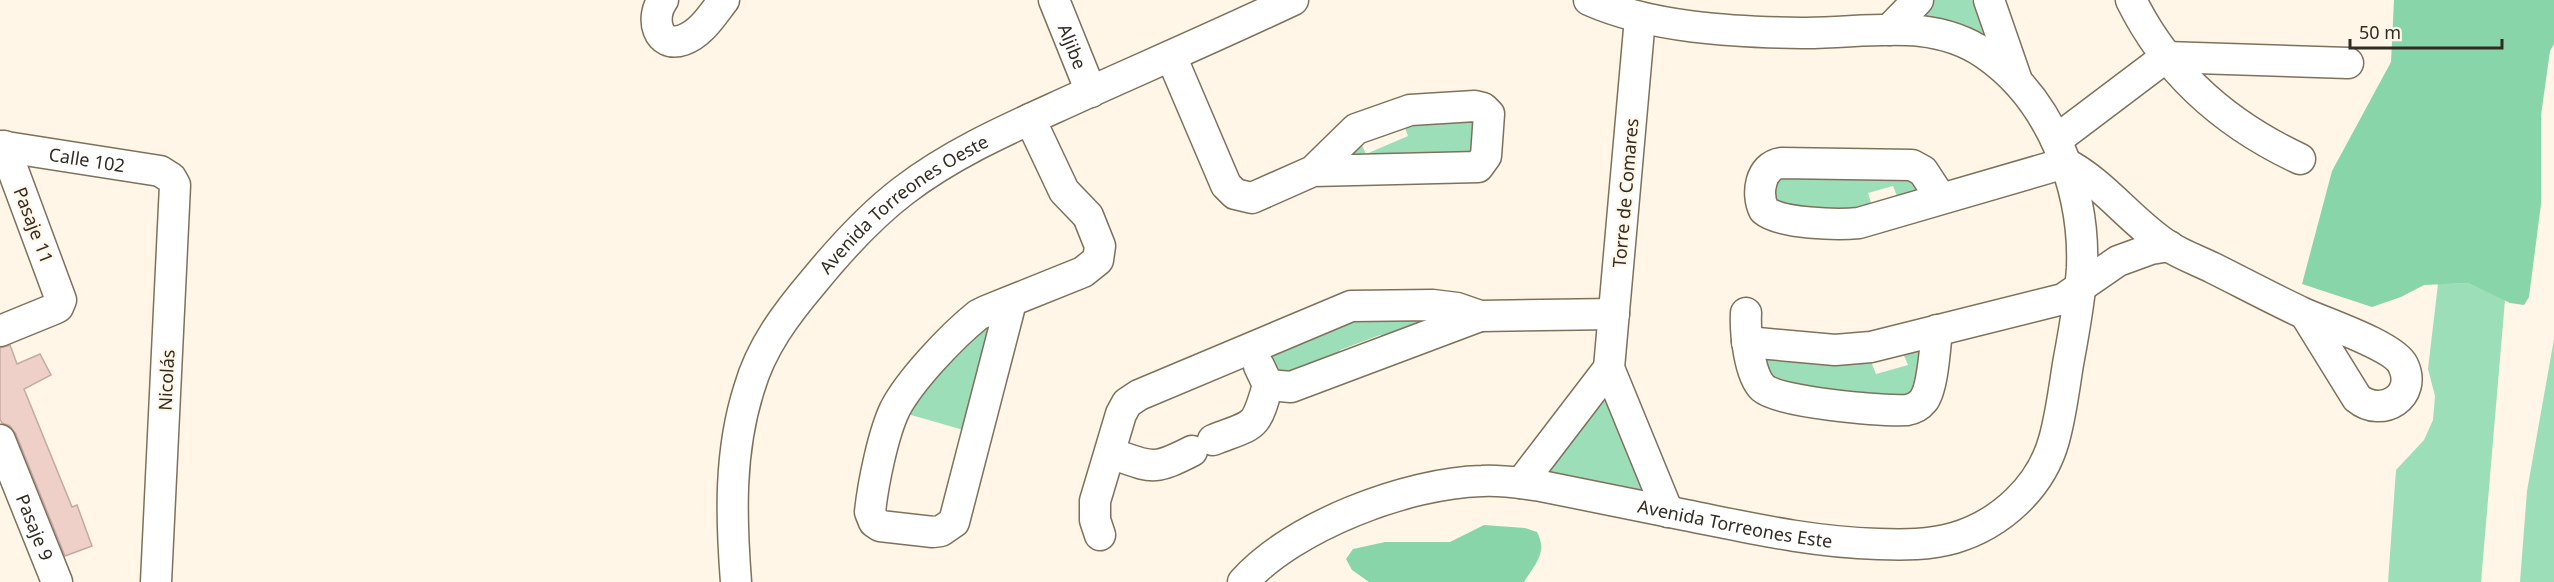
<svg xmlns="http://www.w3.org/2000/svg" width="2554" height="582" font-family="'Noto Sans',sans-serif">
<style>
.green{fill:#9cdeb8}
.forest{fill:#88d5aa}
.building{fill:#eed0c8;stroke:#c6a9a1;stroke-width:1.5}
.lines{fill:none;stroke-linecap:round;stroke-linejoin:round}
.minor-casing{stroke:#7e715c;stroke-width:33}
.minor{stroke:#fff;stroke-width:30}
.labels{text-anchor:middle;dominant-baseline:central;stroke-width:4.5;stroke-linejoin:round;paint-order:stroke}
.street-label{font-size:18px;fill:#312c22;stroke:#fff6e7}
</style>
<rect width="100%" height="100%" fill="#fff6e7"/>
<!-- green -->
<g class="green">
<path d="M1933,0H1972L1983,33L1948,20L1924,16Z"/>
<path d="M1477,112L1476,161L1339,155L1360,141L1366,154L1408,136L1403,123Z"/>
<path d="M1903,170L1926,188L1898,199L1893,186L1868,193L1872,206L1841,218L1769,205L1770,178Z"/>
<path d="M2468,283L2505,300L2481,582H2388L2396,470L2424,440L2433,420L2435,396L2428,369L2438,284Z"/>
<path d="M1445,310L1393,341L1380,335L1340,350L1335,364L1286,382L1268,357L1271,348L1349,312Z"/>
<path d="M993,318L967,431L904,413L907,403Z"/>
<path d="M2554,339V582H2520L2527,491Z"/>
<path d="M1923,341L1917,398L1775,389L1764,357L1870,359L1876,374L1908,365L1902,351Z"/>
<path d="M1606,393L1644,491L1642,493L1551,474L1549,470Z"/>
</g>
<!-- forest -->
<g class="forest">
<path d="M2394,0H2554V44L2550,51L2541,115V204L2529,297L2524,305L2510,303L2468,283L2424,285L2401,297L2372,307L2302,284L2332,171L2391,62Z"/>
<path d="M1484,525L1525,528L1537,532C1548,553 1535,564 1524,582H1369L1352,570L1346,559L1353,549L1385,542H1450Z"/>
</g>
<!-- building -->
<path class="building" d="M10,345L17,364L40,354L51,375L24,389L72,507L77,505L92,546L65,556L16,434L10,426L2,423L0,419V348Z"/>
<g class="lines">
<!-- minor casing -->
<g class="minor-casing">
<g id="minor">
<path d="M663,0C650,17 657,49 683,40C701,34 713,14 724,0"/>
<path id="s1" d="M1054,0L1091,92"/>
<path d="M1989,0L2016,78"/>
<path d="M2131,0C2167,73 2227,125 2300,159"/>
<path d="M1640,18L1609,368L1668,512"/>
<path d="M1889,30L1918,0"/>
<path d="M1171,56L1226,185L1235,194L1252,198L1313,171L1356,129L1410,110L1475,106L1483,108L1489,114L1486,156L1478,167L1313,171"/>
<path d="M2056,140L2166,57L2348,63"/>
<path id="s2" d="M0,146L160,171L171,178L175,185L156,582"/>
<path d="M1940,197L1923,171L1912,165L1781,163C1760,166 1756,194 1764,210C1780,224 1838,225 1859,223L2065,163C2104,183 2131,222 2168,246C2182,255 2199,261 2213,268C2243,283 2273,299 2303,313C2325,323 2394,346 2403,365C2418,396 2382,419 2357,398L2305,314"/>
<path d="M1011,302L954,522L941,531L933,532L880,526L874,522L870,512C873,484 883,434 895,409C910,380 952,336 978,315L986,311L1083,272L1098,260L1100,246L1088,216L1064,191L1030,119"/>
<path d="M1746,313C1745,331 1749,375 1763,388C1780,403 1882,411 1907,410C1913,409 1919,406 1923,401C1933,389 1935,347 1937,330"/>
<path d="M0,331L54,309L58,307L61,300L4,146"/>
<path d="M1747,342L1835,350L1871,347L2063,299L2118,261L2151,249L2169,246"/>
<path d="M1268,385L1291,387L1480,316"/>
<path id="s3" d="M0,440L57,582"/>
<path d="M1213,440C1256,423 1255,430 1268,385L1259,366"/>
<path d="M1110,453C1152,467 1151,472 1192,451"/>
<path d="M1521,483L1609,368"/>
<path d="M1100,535L1095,520V501L1121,414L1127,403L1139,395L1351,306L1433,305L1457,308L1480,316L1614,314"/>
<path id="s4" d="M736,582C731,517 729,452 749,389C761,347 786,314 814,281C841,248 869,217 903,191C955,151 1015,126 1074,99C1147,66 1221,34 1293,0"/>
<path id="s5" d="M1243,582C1294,526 1406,483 1482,481C1502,480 1522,483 1541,486C1589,496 1637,505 1685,515C1751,528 1810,542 1878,544C1904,545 1929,545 1954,538C2001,524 2041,487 2054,440C2061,415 2064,389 2068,364C2074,332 2080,300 2082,268C2085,189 2052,100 1985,54C1930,16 1864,34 1802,33C1733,32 1652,28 1589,0"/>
</g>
</g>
<!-- minor -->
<use href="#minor" class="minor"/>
</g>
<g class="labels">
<!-- street labels -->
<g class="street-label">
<text stroke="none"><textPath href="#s1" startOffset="50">Aljibe</textPath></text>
<text stroke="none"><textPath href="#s2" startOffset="88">Calle 102</textPath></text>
<text transform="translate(1625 193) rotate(-85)">Torre de Comares</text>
<text stroke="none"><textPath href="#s4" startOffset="441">Avenida Torreones Oeste</textPath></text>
<text transform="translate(34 225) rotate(69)">Pasaje 11</text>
<text transform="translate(166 380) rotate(-87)">Nicolás</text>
<text stroke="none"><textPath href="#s5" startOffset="522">Avenida Torreones Este</textPath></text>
<text stroke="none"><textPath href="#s3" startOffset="94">Pasaje 9</textPath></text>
</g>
</g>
<!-- scale -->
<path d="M2350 39v9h152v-9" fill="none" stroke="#312c22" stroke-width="3"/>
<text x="2359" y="39" font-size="18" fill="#312c22" stroke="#fff6e7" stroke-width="4.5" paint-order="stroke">50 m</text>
</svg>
